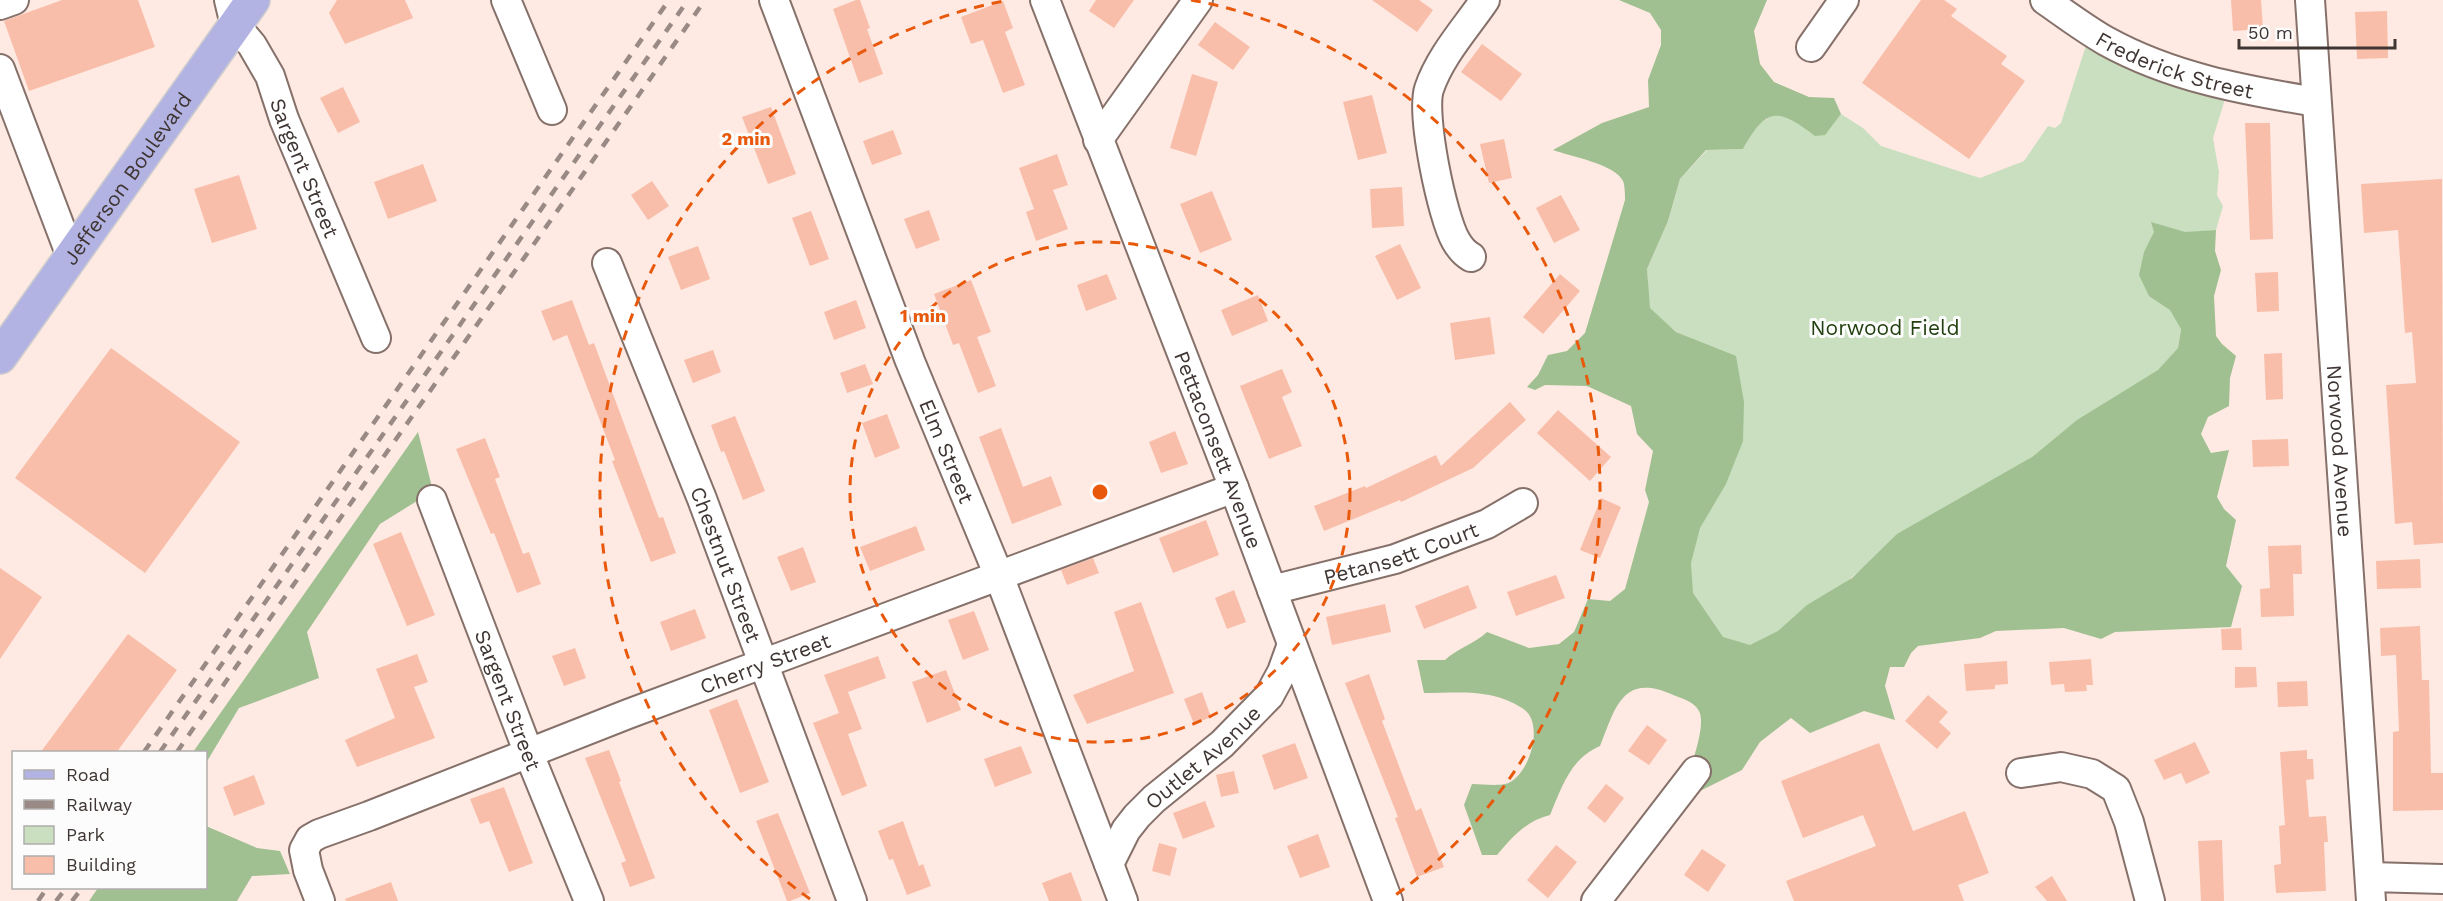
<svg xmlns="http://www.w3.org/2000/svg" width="2443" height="901" font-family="'Work Sans',sans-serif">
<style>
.green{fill:#c9dfbf}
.forest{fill:#a0c091}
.building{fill:#f9bea9}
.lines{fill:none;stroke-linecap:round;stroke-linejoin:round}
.minor-casing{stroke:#86716a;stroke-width:32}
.major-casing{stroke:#d1cfce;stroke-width:36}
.minor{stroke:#fff;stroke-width:28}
.major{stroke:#b3b3e3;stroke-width:33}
.rail{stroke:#998a86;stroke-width:4.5;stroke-dasharray:10 10;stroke-linecap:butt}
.ring{fill:none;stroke:#e8590c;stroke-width:3;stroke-dasharray:10 8}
.labels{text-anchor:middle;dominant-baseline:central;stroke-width:6;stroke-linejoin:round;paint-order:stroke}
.street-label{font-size:21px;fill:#3f3633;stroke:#fcfcfc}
.park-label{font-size:21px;fill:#22400f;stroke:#fcfcfc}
.centre{fill:#e8590c;stroke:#fcfcfc;stroke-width:3}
.ring-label{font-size:18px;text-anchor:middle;font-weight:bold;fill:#e8590c;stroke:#fcfcfc;stroke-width:6;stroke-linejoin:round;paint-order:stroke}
</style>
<rect width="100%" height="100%" fill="#feeae3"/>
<!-- green -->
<path class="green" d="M2091,30L2229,86L2213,138L2219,172L2217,195L2223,206L2216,230L2195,232L2178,348L2172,355L2168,380L2065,430L2032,457L1865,566L1735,676L1692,606L1691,563L1709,346L1676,332L1649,308L1647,269L1668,221L1680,179L1707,150L1743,149L1756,125L1767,119L1771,110L1829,129L1841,114L1863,128L1881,146L1980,178L2024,161L2048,126L2055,128L2061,123Z"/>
<!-- forest -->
<g class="forest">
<path d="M1619,0H1767L1754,31L1760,64L1774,82L1809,97L1834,98L1841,114L1825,135L1815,136C1778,108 1767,106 1743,149L1706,150L1680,179L1668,221L1647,269L1650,308L1676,332L1736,356L1744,402L1743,441L1726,484L1700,528L1691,563L1693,593L1723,637L1750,645L1778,631L1807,605L1852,578L1897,534L2032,457L2077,420L2158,370L2178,348L2181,329L2170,310L2149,296L2139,275L2144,252L2154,232L2151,222L2185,232L2216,230L2215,251L2221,270L2214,296L2216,336L2222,344L2236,356L2230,378L2229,406L2208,417L2201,434L2211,453L2229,450L2217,497L2224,509L2236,520L2226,566L2242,586L2231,627L2115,632L2101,639L2064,628L1996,631L1980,638L1918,646L1911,653L1904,667H1890L1885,686L1895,720L1864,711L1810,733L1791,718L1760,742L1742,770L1690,796L1684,788C1689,770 1707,727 1699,711C1694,701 1680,698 1671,694C1622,673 1615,709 1600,746C1570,759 1562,787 1550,815C1526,821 1512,837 1497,855H1482L1464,805L1472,784C1482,784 1495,786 1505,784C1528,779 1547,723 1522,708C1491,688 1459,693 1424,693L1417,660H1445C1458,648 1474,644 1487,632L1529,648L1559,644L1574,632L1588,599L1610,601L1625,589L1649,502L1645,490L1653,451L1637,434L1631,406L1587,386L1545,385L1535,390L1527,387L1538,375L1548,355L1567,351L1585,333L1625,200C1625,195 1625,186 1623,181C1615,164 1569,156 1553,150L1602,123L1649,107L1648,80L1661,45V30L1650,13Z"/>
<path d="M418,432L433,491L380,524L307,632L319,678L239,708L206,763V752H193Z"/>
<path d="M206,826L257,848L280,851L290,874L252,876L237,901H89L98,888H206Z"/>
</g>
<!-- building -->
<g class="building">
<path d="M62,0H138L155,47L29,91L4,21Z"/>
<path d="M337,0H405L413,18L345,44L329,13Z"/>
<path d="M856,0H860L870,28L867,29L883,74L859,83L833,9Z"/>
<path d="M1096,0H1134L1114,28L1089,11Z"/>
<path d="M1372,0H1419L1433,10L1417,32Z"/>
<path d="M1921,0H1944L1957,9L1951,16L2007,56L2001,64L2025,81L1969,159L1862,83Z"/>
<path d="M2231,0H2261L2263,29L2233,31Z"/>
<path d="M1003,1L1013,28L1005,32L1025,85L1003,93L983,40L971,44L961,17Z"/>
<path d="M2387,11L2388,58L2357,59L2355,12Z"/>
<path d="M1215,22L1250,47L1233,70L1198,45Z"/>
<path d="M1482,44L1522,74L1501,101L1461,72Z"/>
<path d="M1192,74L1218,82L1196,156L1170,148Z"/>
<path d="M343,87L360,122L338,133L320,98Z"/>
<path d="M1372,95L1387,153L1358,160L1343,102Z"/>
<path d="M771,107L796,174L768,184L742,117Z"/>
<path d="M2245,123H2270L2273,239L2250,240Z"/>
<path d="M893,130L902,154L872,165L863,141Z"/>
<path d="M1504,139L1512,178L1489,183L1480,144Z"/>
<path d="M1057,154L1068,185L1053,190L1068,229L1036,241L1026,212L1034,209L1019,168Z"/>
<path d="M423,164L437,201L388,219L374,182Z"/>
<path d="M239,175L257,229L212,243L194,189Z"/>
<path d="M2442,179L2443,543L2414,545L2412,522L2395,524L2386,385L2416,383L2412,332L2405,333L2398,230L2364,233L2361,184Z"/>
<path d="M652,181L669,206L648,220L631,195Z"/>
<path d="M1402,187L1404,226L1372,228L1370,189Z"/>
<path d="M1212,191L1232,240L1200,253L1180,204Z"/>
<path d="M1561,195L1580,230L1554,243L1536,208Z"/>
<path d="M929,210L940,240L916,249L904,219Z"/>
<path d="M811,211L829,259L810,266L792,218Z"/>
<path d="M1400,244L1421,288L1397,300L1375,256Z"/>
<path d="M698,246L710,279L681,290L668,257Z"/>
<path d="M2278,272L2279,311L2257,312L2255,273Z"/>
<path d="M1107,274L1117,299L1086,311L1077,285Z"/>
<path d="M1560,274L1580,291L1543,334L1523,317Z"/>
<path d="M971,280L991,332L977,337L996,386L978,393L959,343L953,345L934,294Z"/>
<path d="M1258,295L1268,321L1232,336L1221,310Z"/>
<path d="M572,300L589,345L594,343L659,518L663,517L676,553L651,562L612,461L615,460L567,335L553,341L541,311Z"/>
<path d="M856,300L866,328L834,340L824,312Z"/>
<path d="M1490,317L1495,354L1455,360L1450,323Z"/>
<path d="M111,348L240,442L145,573L15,478Z"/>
<path d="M713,350L721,372L693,383L684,360Z"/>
<path d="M2282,353L2283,399L2266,400L2264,354Z"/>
<path d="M865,364L873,384L847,393L840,373Z"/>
<path d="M1282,369L1292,392L1282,397L1302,446L1269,459L1240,386Z"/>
<path d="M1510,402L1526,420L1473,468L1401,502L1400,500L1324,531L1314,506L1365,486L1366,488L1436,455L1441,466Z"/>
<path d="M1558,410L1611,457L1590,481L1537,433Z"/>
<path d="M887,414L900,448L875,458L862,423Z"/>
<path d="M735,416L765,491L743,500L724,451L721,452L711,425Z"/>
<path d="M1001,428L1023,487L1051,476L1062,505L1012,524L979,437Z"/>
<path d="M1175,431L1188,464L1161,473L1149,442Z"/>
<path d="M485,438L500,477L495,479L523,554L529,552L541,584L517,593L494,533L491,534L456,449Z"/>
<path d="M2288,439L2289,466L2253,467L2252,440Z"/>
<path d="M1601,498L1621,507L1600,558L1580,550Z"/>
<path d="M1206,520L1219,555L1173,573L1159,538Z"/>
<path d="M916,526L925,550L870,571L860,547Z"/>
<path d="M401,532L435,615L407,626L373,544Z"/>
<path d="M2301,545L2302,574H2293L2294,616L2261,617L2260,589L2270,588L2268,546Z"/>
<path d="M803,547L816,582L791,591L777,557Z"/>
<path d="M1093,558L1099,573L1067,585L1061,570Z"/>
<path d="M2420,559L2421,588L2377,589L2376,561Z"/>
<path d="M0,568L42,597L0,659Z"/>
<path d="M1556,575L1565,598L1516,616L1507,592Z"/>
<path d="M1468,585L1477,608L1424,629L1415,606Z"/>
<path d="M1234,590L1246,622L1227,629L1215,598Z"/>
<path d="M1141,602L1174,693L1087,724L1073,695L1134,671L1114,612Z"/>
<path d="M1385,604L1391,632L1332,645L1326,617Z"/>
<path d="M695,609L706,638L671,651L660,622Z"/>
<path d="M974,611L989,650L963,660L948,620Z"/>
<path d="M2420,626L2422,680H2429L2431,773H2443V810L2393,811V732L2399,731L2396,655L2381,656L2380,628Z"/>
<path d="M2241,628L2242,650H2222L2221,629Z"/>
<path d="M128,634L177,670L116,753H40Z"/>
<path d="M575,648L586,678L564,686L552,656Z"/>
<path d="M417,654L428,682L414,687L435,738L357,767L345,740L395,718L376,669Z"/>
<path d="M878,656L886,678L848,692L862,729L848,734L867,786L842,796L813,723L839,713L824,675Z"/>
<path d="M2091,659L2093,685H2086L2087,691L2065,692L2064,684L2051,685L2049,662Z"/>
<path d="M2007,661L2008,684L1995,685V689L1966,691L1964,664Z"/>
<path d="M2235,667H2256L2257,687L2235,688Z"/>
<path d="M946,670L961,710L927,723L912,682Z"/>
<path d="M1369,674L1385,719L1382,721L1416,811L1421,808L1444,867L1417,877L1395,818L1398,817L1345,683Z"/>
<path d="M2307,681L2308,706L2278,707L2277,682Z"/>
<path d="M1202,692L1211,717L1194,724L1184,699Z"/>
<path d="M1928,695L1948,712L1939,722L1951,733L1937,749L1905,721Z"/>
<path d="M737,699L769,782L740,793L709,710Z"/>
<path d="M1647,725L1667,740L1649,765L1628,751Z"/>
<path d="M2195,742L2210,773L2186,784L2181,773L2164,780L2154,760Z"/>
<path d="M1295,743L1308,778L1274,790L1262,755Z"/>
<path d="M1879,743L1913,831L1965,811L1989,873L1958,885L1964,901H1794L1786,881L1876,846L1863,815L1803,838L1781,781Z"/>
<path d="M1021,746L1032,773L995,787L984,759Z"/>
<path d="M609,750L621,781L619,782L655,878L630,887L621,863L626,861L585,758Z"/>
<path d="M2307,750V759H2313L2314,779L2306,780L2309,817L2326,816L2328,842H2324L2326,891L2276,893L2274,865L2281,864L2279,826L2285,825L2280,752Z"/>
<path d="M1234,771L1239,793L1221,797L1216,775Z"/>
<path d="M254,775L265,804L234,816L223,787Z"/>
<path d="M1606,784L1624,798L1605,823L1587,808Z"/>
<path d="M504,787L533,863L509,872L489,821L480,824L470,799Z"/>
<path d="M1205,801L1215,827L1183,839L1173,813Z"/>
<path d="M778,813L810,893L790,901H787L756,821Z"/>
<path d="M903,821L919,866L923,864L931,886L907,895L893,859L889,860L878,831Z"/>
<path d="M1318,834L1330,867L1300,878L1287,846Z"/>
<path d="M2222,840L2224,901H2201L2198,841Z"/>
<path d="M1159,843L1177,848L1170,876L1152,871Z"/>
<path d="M1556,845L1577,862L1548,898L1527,880Z"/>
<path d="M1702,849L1726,865L1708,892L1684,875Z"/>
<path d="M1071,872L1082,901H1049L1042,883Z"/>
<path d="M2052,876L2067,901H2047L2035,887Z"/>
<path d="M391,882L398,901H346L345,899Z"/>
</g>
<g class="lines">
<!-- minor casing -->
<g class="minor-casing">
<g id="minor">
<path id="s1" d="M229,0L235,25L252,45L270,76L284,119L376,338"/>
<path d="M506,0L552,110"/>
<path id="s2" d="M774,0L910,361L999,576L1123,901"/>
<path id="s3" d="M1045,0L1234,488L1388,901"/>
<path id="s4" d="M2045,0C2065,14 2085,29 2106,41C2171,77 2243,90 2316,102"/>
<path id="s5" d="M2310,0L2371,901"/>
<path d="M0,5L14,0"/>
<path d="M1811,47L1844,0"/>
<path d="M0,69L71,256"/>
<path d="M1098,140L1198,0"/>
<path d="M1471,257C1464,253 1460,248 1456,241C1442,217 1421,115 1429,89C1440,56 1466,28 1485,0"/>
<path id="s6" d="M607,263L702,499L852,901"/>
<path id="s7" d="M432,500L529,754L589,901"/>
<path id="s8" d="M1272,590L1395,559L1487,524L1523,503"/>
<path d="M2021,773L2061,767L2092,774L2116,789L2129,822L2150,901"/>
<path id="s9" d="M1109,864L1126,830L1137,816L1154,799L1222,744L1269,696L1282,672L1291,647"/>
<path d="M2370,877L2443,879"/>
<path id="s10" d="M320,901L308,870L304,850L310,839L319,834L369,816L628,714L1234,488"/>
<path d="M1596,901L1696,771"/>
</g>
</g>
<!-- major casing -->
<g class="major-casing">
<g id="major">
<path id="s11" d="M0,357L253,0"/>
</g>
</g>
<!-- minor -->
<use href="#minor" class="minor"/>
<!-- major -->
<use href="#major" class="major"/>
<!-- rail -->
<g class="rail">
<path d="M144,752L669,0"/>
<path d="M160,752L688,0"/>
<path d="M177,752C351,500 530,252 705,0"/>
<path d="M38,901L47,888"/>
<path d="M56,901L66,888"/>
<path d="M72,901L82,888"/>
</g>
</g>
<!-- distance rings -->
<g class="ring">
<circle cx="1100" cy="492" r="250"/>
<path d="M810 899A500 500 0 0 1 1009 0M1191 0A500 500 0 0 1 1390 899"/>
</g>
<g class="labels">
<!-- street labels -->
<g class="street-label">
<text stroke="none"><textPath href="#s4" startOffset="147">Frederick Street</textPath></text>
<text stroke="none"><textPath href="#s1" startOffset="186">Sargent Street</textPath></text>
<text stroke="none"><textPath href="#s11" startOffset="219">Jefferson Boulevard</textPath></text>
<text stroke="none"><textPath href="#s3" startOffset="482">Pettaconsett Avenue</textPath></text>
<text stroke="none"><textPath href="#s2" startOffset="483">Elm Street</textPath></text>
<text stroke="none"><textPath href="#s5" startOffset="452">Norwood Avenue</textPath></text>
<text stroke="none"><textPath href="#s8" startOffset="134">Petansett Court</textPath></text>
<text stroke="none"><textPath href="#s6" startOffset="324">Chestnut Street</textPath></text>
<text stroke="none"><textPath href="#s10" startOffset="554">Cherry Street</textPath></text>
<text stroke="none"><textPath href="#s7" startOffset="214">Sargent Street</textPath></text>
<text stroke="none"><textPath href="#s9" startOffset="144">Outlet Avenue</textPath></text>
</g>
<!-- park labels -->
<g class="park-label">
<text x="1885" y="327">Norwood Field</text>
</g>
</g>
<circle cx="1100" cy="492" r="9" class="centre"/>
<g class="ring-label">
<text x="746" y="145">2 min</text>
<text x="923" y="322">1 min</text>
</g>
<!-- legend -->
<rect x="12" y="751" width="195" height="138" fill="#fcfcfc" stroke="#b0adac" stroke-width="1.5"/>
<rect x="24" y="770" width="30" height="9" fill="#b3b3e3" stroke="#b0adac" stroke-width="1.5"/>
<text x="66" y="781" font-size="18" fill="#3f3633">Road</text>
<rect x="24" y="800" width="30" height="9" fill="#998a86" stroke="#b0adac" stroke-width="1.5"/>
<text x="66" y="811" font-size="18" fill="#3f3633">Railway</text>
<rect x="24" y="826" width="30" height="18" fill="#c9dfbf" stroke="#b0adac" stroke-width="1.5"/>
<text x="66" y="841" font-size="18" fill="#3f3633">Park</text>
<rect x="24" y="856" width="30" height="18" fill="#f9bea9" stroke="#b0adac" stroke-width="1.5"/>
<text x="66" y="871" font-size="18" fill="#3f3633">Building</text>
<!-- scale -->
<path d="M2239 39v9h156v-9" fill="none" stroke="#3f3633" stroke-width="3"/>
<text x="2248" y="39" font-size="18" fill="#3f3633" stroke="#fcfcfc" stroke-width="4.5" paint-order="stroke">50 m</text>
</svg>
